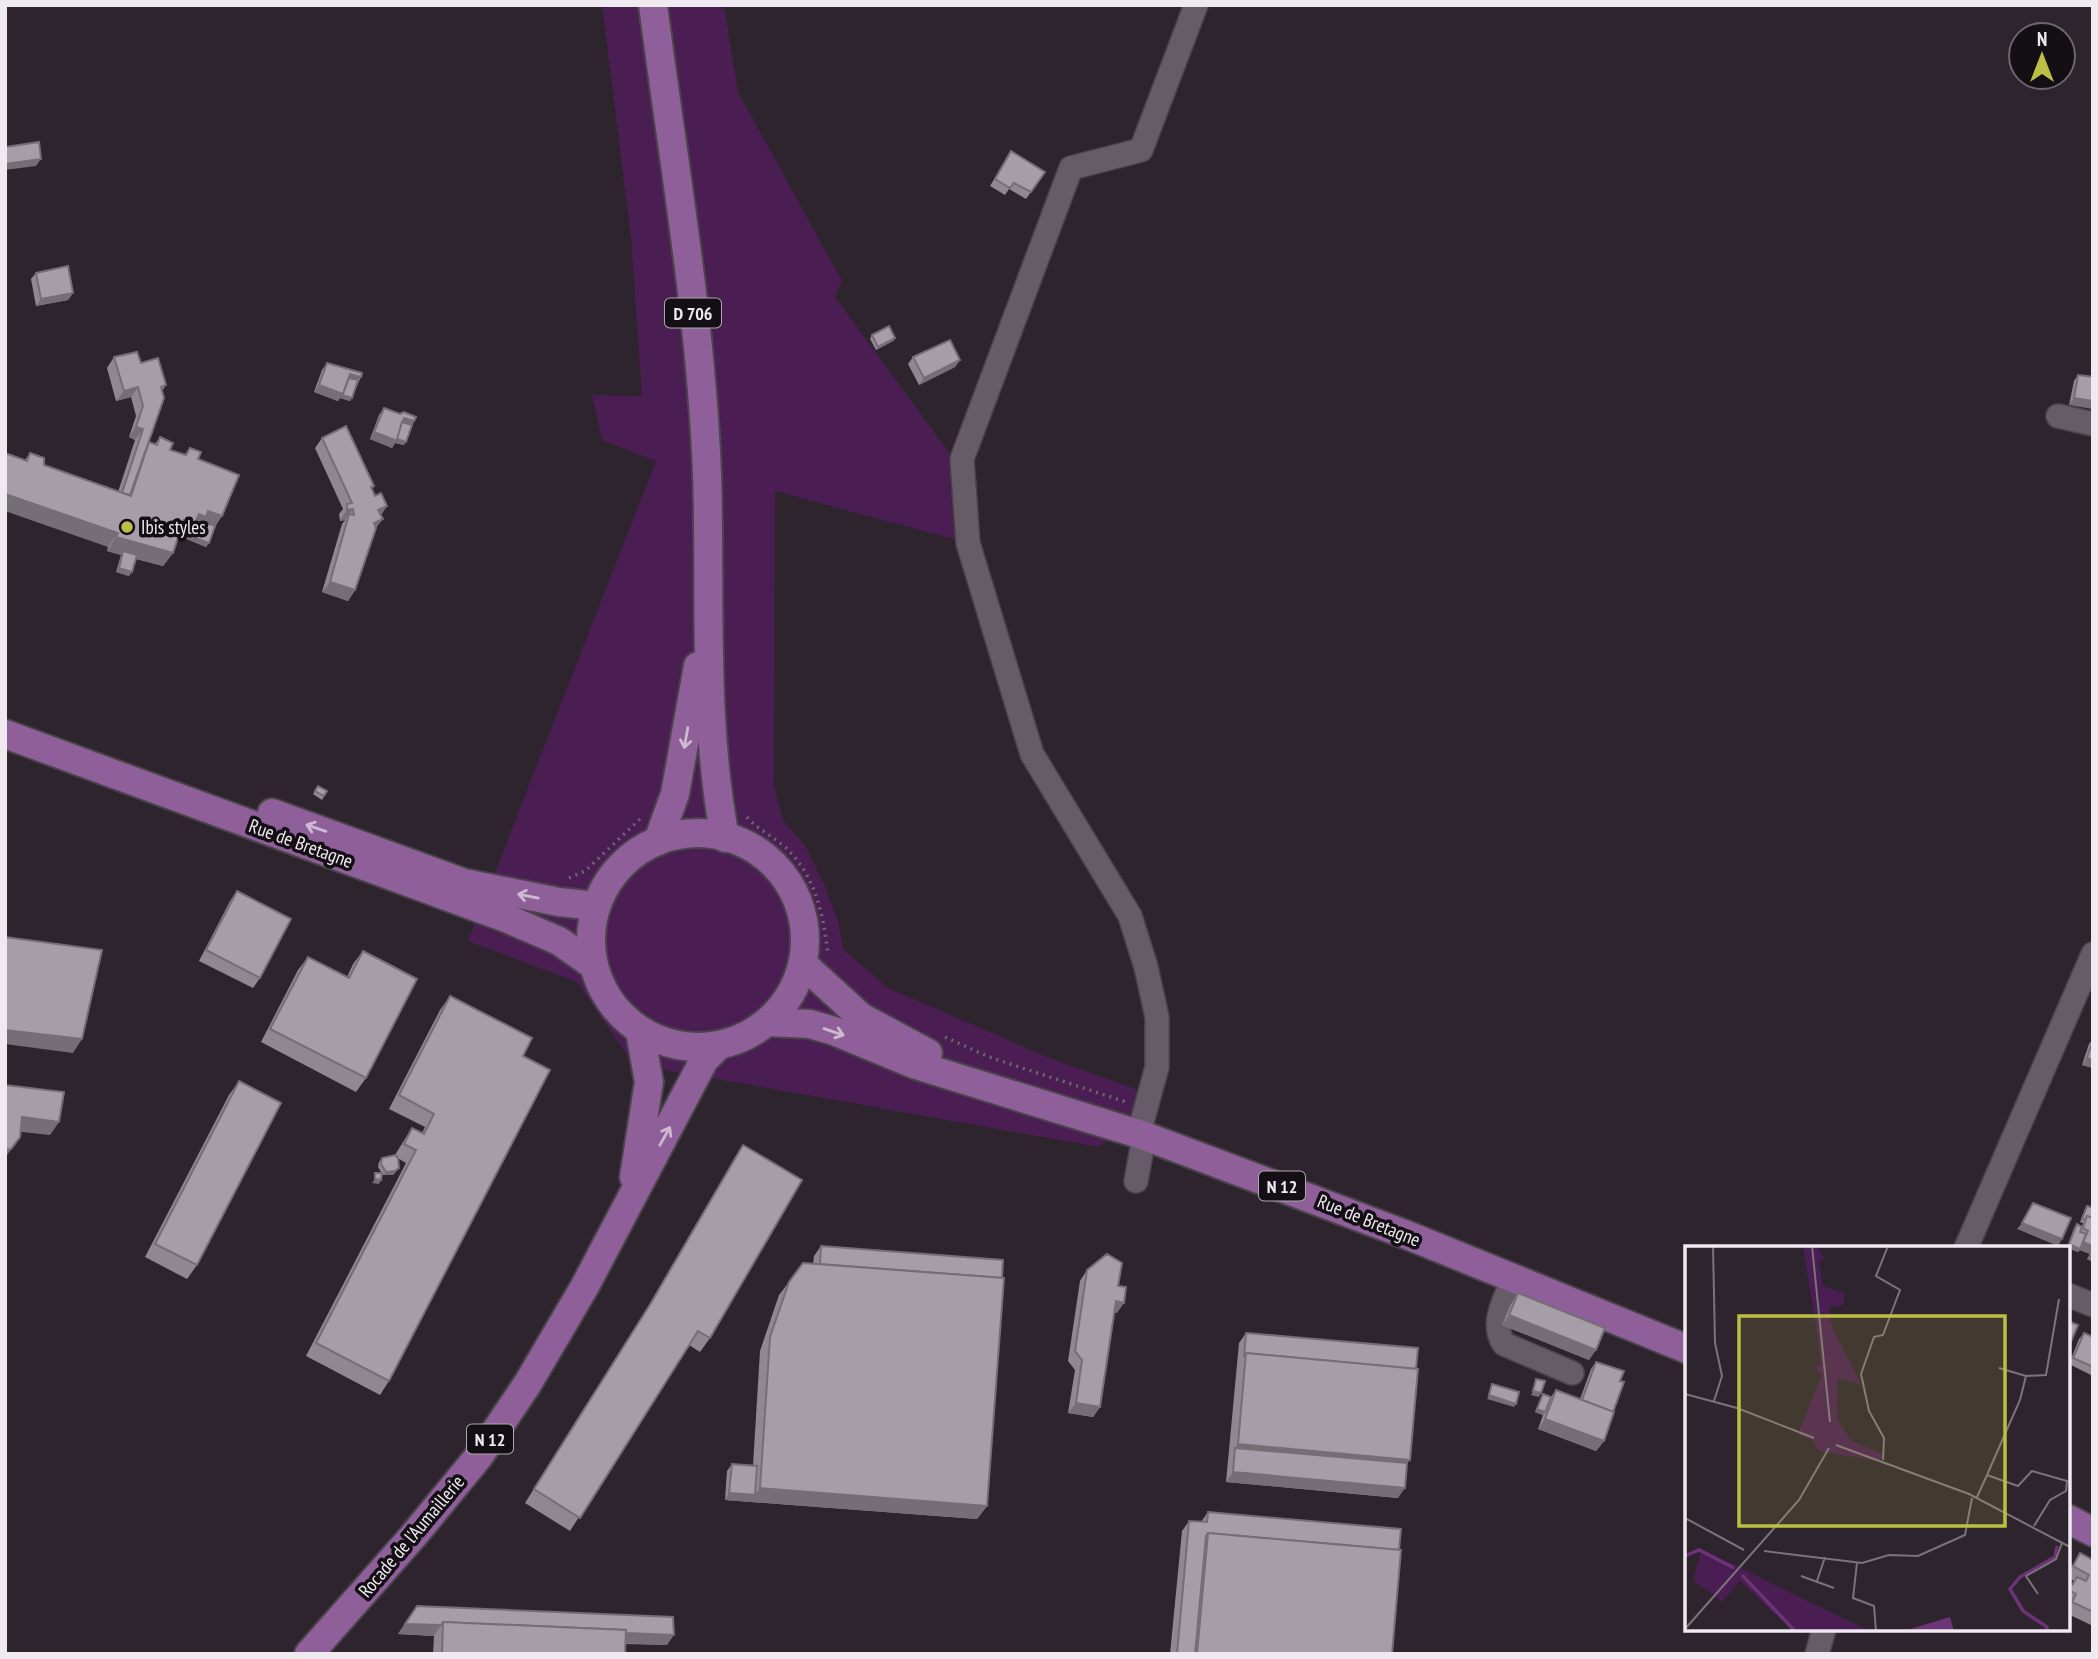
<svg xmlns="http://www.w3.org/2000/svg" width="2098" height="1659" font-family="'PT Sans Narrow',sans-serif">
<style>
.green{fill:#4a1e52}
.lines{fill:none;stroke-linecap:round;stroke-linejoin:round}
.minor-casing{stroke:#49434a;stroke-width:26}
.major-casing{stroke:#49434a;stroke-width:32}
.path{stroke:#6f6770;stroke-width:3.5;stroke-dasharray:2 5;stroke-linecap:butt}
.minor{stroke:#655c67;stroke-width:23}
.major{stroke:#8f5f99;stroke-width:28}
.wall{fill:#908791}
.shaded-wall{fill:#756e76}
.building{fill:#a79da9;stroke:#756e76;stroke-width:2}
.oneway{stroke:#cdb9d2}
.poi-dot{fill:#bcbf44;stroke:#130f14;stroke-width:2.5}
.labels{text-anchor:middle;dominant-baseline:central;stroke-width:7;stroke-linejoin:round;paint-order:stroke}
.shield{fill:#130f14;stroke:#ada8ae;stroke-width:2}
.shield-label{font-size:18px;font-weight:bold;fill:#efe9f0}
.poi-label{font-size:19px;fill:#efe9f0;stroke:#130f14;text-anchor:start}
.street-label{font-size:19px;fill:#efe9f0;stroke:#130f14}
.inset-river{fill:none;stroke:#6c3377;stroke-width:3.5}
.inset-road{fill:none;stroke:#7b737c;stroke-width:2}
.view{fill:#bcbf44;fill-opacity:0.15;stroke:#bcbf44;stroke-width:3.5}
.inset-edge{fill:none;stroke:#efe9f0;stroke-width:3.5}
</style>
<rect width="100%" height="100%" fill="#2d242e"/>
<!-- green -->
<path class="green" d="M602,5H724L738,92L842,281L835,297L953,458L950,488L968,543L775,491L774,785L783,821L805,845L823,882L838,921L843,949L888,988L1052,1059L1163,1099L1098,1147L633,1064L577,982L468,941L656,461L602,440L592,395L642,396L631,238Z"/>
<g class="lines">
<!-- minor casing -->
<g class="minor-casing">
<g id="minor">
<path d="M2058,416L2093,424"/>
<path d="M1136,1181L1142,1148V1122L1157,1067V1017L1146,967L1130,916L1032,754L968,543L962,459L1071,168L1141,150L1196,5"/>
<path d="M1966,1248L2093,954"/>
<path d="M1513,1279C1505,1300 1490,1323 1504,1344L1572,1373"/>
<path d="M2068,1295L2093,1305"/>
<path d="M1817,1654L1824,1629"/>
</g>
</g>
<!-- major casing -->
<g class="major-casing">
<g id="major">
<path d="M653,5C673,160 701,317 707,473C711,595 702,717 725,838"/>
<path d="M5,734L506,918L559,941L592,964"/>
<path d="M272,813L464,883L559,902L596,906"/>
<circle cx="698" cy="940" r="107"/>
<path d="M658,841L675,794L698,666"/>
<path d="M803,964L861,1017L928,1053"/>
<path d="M767,1022L810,1024L834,1031L916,1065L1142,1135L1407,1235L1687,1349"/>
<path d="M634,1177L649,1082L640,1032"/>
<path d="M2068,1519L2093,1532"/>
<path d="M309,1654L414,1535L479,1456L528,1383L585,1286L704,1060L717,1047"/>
</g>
</g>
<!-- path -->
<g class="path">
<path d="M747,817C758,830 773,836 786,848C816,877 823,914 828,954"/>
<path d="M569,878L585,871L640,819"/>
<path d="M945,1037L989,1057L1126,1102"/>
</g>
<!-- minor -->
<use href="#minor" class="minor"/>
<!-- major -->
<use href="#major" class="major"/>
</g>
<!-- wall -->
<g class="wall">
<path d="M1011,151L1045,172L1026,199L1009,189L1005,195L990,186Z"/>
<path d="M36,273L73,293L68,300L36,306L31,279Z"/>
<path d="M872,335L895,338L893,341L876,350L870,339Z"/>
<path d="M114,357L141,363L166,385L162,391L147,446L149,442L155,444L160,437L170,450L185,455L190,448L198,459L222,516L215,526L206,547L179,536L173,553L163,566L136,559L129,576L116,572L121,555L107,551L108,547L25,460L30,453L44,465L118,492L135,440L129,437L136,416L131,397L116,401L107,368Z"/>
<path d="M913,357L960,360L955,367L919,385L908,364Z"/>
<path d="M327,363L361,377L350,401L340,398L338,401L314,392L322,370Z"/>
<path d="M2078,375L2093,377L2069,405L2074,381Z"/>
<path d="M384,408L414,421L404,445L395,443L392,448L370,439L379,415Z"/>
<path d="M322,438L374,486L372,489L375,496L387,506L381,515L355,590L348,601L322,592L342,524L345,520L340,521L339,514L343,509L315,448Z"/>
<path d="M318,786L327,791L322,800L313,794Z"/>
<path d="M237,891L260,978L253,988L199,961L230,901Z"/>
<path d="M363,951L366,1078L356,1092L261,1042L298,970L308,957L347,977L353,964Z"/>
<path d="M450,996L523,1056L389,1381L380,1395L306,1356L406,1163L399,1159V1168L393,1175H383L378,1167L379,1162L382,1158L395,1155L403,1142L412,1128L422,1133L425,1127L389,1109L440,1010Z"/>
<path d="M2093,1039V1068L2082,1065L2089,1044Z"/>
<path d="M239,1081L197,1265L187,1279L145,1257L229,1095Z"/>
<path d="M743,1145L710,1338L700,1352L689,1345L570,1531L525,1503L642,1317L734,1159Z"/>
<path d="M2087,1206L2093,1208V1262L2087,1259L2090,1254L2080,1250L2078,1252L2067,1248L2074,1228L2077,1224L2082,1226L2083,1223L2080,1222Z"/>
<path d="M821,1246L987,1506L977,1519L725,1500L727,1471L732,1464L753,1465L760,1351L779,1295L789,1282L813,1264L814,1256Z"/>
<path d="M1087,1270L1118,1286L1117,1313L1114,1312L1100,1407L1093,1417L1068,1413L1075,1370L1068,1361L1080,1281Z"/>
<path d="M1518,1293L1589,1360L1502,1325L1511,1304Z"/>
<path d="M1246,1333L1410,1460L1407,1463L1398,1498L1226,1482L1239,1343Z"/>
<path d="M2084,1333L2093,1337V1376L2069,1364L2079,1339Z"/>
<path d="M1596,1362L1620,1381L1613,1412L1604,1441L1596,1451L1538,1429L1543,1415L1535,1412L1543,1394L1551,1397L1556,1390L1580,1399L1591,1369Z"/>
<path d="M1208,1512L1392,1654H1170L1182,1531L1189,1521L1201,1522Z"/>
<path d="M2080,1553L2093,1560V1626L2068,1614L2069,1604H2068V1589L2074,1581L2068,1578V1572Z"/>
<path d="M417,1606L667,1645L626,1644L625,1654H433L434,1636L398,1634Z"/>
</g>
<!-- shaded-wall -->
<g class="shaded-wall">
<path d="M41,159L36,166L5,170V164Z"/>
<path d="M73,293L68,300L36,306L41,299Z"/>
<path d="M895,338L893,341L876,350L878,347Z"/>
<path d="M960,360L955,367L919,385L924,378Z"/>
<path d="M350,374L361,377L356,384L348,378Z"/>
<path d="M319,385L343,394L352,398L350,401L340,398L338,401L314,392Z"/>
<path d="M138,387L131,397L116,401L124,391Z"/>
<path d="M2074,398L2093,401V409L2069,405Z"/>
<path d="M404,418L414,421L410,428L400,426Z"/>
<path d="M136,427L143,429L135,440L129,437Z"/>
<path d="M374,432L406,442L404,445L395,443L392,448L370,439Z"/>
<path d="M5,494L118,533L108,547L5,511Z"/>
<path d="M387,506L380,516L378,510Z"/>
<path d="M353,509L345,520L340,521L347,510Z"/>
<path d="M208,511L222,516L213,530L209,543L206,547L175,534L184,520Z"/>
<path d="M383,519L375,529L374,523Z"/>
<path d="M116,537L173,553L163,566L122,555L123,551L121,555L107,551Z"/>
<path d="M119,568L132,572L129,576L116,572Z"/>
<path d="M330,582L355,590L348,601L322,592Z"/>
<path d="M5,1030L82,1039L73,1053L5,1044Z"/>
<path d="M2087,1058L2093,1060V1068L2082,1065Z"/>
<path d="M22,1117L59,1122L50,1135L13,1131Z"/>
<path d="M20,1137L5,1158V1150Z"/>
<path d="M395,1171L393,1175H383L386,1172Z"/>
<path d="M375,1179L381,1180L379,1184L372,1183Z"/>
<path d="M2022,1223L2062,1239L2058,1246L2017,1229Z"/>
<path d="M2083,1242L2093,1246V1249L2090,1254L2080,1250L2078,1252L2067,1248L2069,1244Z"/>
<path d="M2092,1253H2093V1262L2087,1259Z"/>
<path d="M1116,1301L1124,1303L1117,1313L1109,1311Z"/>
<path d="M1509,1315L1596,1350L1589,1360L1502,1325Z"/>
<path d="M1533,1391L1541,1393L1539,1397L1531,1395Z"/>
<path d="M1489,1395L1516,1404L1514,1407L1487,1399Z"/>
<path d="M1076,1403L1100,1407L1093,1417L1068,1413Z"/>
<path d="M1537,1409L1545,1412L1543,1415L1535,1412Z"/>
<path d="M1545,1419L1604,1441L1596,1451L1538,1429Z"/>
<path d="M1238,1444L1410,1460L1400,1474L1235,1448Z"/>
<path d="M1233,1472L1405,1488L1398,1498L1226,1482Z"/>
<path d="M760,1488L987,1506L977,1519L725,1500L729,1493L755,1495Z"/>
<path d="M405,1624L441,1625L434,1636L398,1634Z"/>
<path d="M443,1625L674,1635L667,1645L443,1636Z"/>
</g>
<!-- building -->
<g class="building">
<path d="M39,142L41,159L5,164V147Z"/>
<path d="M1011,151L1045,172L1031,192L1014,183L1010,188L995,179Z"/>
<path d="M68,266L73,293L41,299L36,273Z"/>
<path d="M889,326L895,338L878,347L872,335Z"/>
<path d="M950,340L960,360L924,378L913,357Z"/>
<path d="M137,352L141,363L158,358L166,385L161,387L164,398L130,495L122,493L143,429L136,427L143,406L138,387L124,391L114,357Z"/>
<path d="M327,363L362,373L361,377L350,374L343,394L319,385Z"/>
<path d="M2078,375L2093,377V401L2074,398Z"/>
<path d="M349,378L358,380L352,398L342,395L343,394Z"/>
<path d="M384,408L400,414L404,412L416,417L414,421L404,418L397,441L374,432Z"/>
<path d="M402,422L412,425L406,442L397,439Z"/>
<path d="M346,426L374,486L371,487L375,496L381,493L387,506L378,510L383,519L374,523L376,528L355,590L330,582L349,514L354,515L353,509L347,510V504L352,503L322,438Z"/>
<path d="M160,437L173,443L170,450L186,455L190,448L201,452L198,459L239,475L222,516L208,511L206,517L199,514L194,525L184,520L173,553L116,537L118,533L5,494V453L27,461L30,453L44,458V465L131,496L149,442L157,445Z"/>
<path d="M203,521L215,526L209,543L187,535L194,525L199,527Z"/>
<path d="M123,551L137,555L132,572L119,568Z"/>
<path d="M318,786L327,791L324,796L315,791Z"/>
<path d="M237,891L291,919L260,978L206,950Z"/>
<path d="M5,937L102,950L82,1039L5,1030Z"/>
<path d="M363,951L417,979L366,1078L270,1029L308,957L349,978Z"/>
<path d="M450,996L532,1038L523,1056L550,1070L389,1381L316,1343L416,1150L404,1144L412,1128L424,1134L434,1114L399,1095Z"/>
<path d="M2093,1040V1060L2087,1058Z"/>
<path d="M239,1081L281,1103L197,1265L155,1244Z"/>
<path d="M5,1085L64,1092L59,1122L22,1117L20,1137L11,1149L5,1150Z"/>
<path d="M743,1145L802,1180L710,1338L698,1331L580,1518L534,1489L651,1303Z"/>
<path d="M395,1155L398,1158L399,1168L395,1171L386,1172L381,1164L382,1158Z"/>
<path d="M375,1173H382L381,1180L375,1179Z"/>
<path d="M2033,1203L2071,1218L2062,1239L2022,1223Z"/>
<path d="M2087,1206L2093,1208V1218L2087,1216L2085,1220L2082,1219Z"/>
<path d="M2087,1216L2093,1218V1246L2083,1242L2088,1231L2083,1228Z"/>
<path d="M2077,1224L2082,1227L2080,1232L2086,1234L2080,1249L2069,1244Z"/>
<path d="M821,1246L1003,1260L1002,1278L820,1264Z"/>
<path d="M1107,1254L1122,1263L1118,1286L1126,1287L1124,1303L1116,1301L1100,1407L1076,1403L1082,1360L1075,1351L1087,1270Z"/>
<path d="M803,1263L1004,1278L987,1506L760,1488L770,1337L789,1282Z"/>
<path d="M1518,1293L1605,1328L1596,1350L1509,1315Z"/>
<path d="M2068,1321L2078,1325L2070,1344H2068Z"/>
<path d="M1246,1333L1418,1348L1416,1369L1246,1353L1244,1357Z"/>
<path d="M2084,1333L2093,1337V1367L2073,1358Z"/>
<path d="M1246,1353L1418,1369L1410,1460L1238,1444Z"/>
<path d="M1596,1362L1624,1371L1620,1381L1624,1382L1613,1412L1582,1400Z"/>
<path d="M1536,1379L1545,1381L1541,1393L1533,1391Z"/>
<path d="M1492,1384L1519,1392L1516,1404L1489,1395Z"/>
<path d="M1556,1390L1614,1412L1604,1441L1545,1419Z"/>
<path d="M1543,1394L1551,1397L1545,1412L1537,1409Z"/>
<path d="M1235,1448L1407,1463L1405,1488L1233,1472Z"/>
<path d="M732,1464L757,1466L755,1495L729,1493Z"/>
<path d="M1208,1512L1401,1529L1399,1550L1208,1533L1206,1536L1195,1654H1177L1189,1521L1207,1522Z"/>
<path d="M1208,1533L1401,1550L1392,1654H1197Z"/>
<path d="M2080,1553L2093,1560V1612L2072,1602L2076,1594L2069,1590L2077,1577L2086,1581L2089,1575L2073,1566Z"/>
<path d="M417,1606L673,1617L674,1635L626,1633V1630L443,1622L441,1625L405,1624Z"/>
<path d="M443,1622L626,1630L625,1654H442Z"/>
</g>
<!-- one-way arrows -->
<defs><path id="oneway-shaft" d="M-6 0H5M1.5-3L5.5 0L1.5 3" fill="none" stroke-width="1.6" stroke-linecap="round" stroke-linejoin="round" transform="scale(1.75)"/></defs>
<g class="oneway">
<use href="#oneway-shaft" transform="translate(686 738) rotate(100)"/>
<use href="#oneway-shaft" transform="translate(316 828) rotate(-161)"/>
<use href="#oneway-shaft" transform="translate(528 896) rotate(-169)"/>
<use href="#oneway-shaft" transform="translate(834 1032) rotate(19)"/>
<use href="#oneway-shaft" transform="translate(665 1136) rotate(-61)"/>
</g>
<!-- markers -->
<circle class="poi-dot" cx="127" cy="527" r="7"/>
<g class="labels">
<!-- shield labels -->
<g class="shield">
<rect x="665" y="298.5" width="56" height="29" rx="5"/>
<rect x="1259" y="1171.5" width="46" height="29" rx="5"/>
<rect x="467" y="1424.5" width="46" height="29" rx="5"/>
</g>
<g class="shield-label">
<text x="693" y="313">D 706</text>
<text x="1282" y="1186">N 12</text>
<text x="490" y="1439">N 12</text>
</g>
<!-- poi labels -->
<g class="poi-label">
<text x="141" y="527">Ibis styles</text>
</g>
<!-- street labels -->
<g class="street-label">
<text transform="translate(301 843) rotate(20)">Rue de Bretagne</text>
<text transform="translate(1369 1220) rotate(22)">Rue de Bretagne</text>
<text transform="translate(411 1536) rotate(-50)">Rocade de l'Aumaillerie</text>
</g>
</g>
<!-- overview -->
<g transform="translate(1685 1246)">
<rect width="385" height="385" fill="#2d242e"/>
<path d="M118,0H132L139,12L134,17L138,40L159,47V58L144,62L147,81L176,138L152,132L153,174L166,195L201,209L193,215L134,205L127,194L113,189L137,128L129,120H135L134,100ZM17,303L178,382L203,385H108L55,335L37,356L8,334Z" fill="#4a1e52"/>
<path d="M265,371L269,385H218H219Z" fill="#6d3478"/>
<path class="inset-river" d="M0,310L14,304L49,322M57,329L110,385M361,385L362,381L338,365L325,343L335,331L370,311L372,300"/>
<path class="inset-road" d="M28,0L30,97L37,130L29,155M127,0L145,176M314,122L341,130M0,148L52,162L129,192M151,199L284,248L385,301M198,214L199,192L184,165L176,128L189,91L198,89L215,44L191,30L203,0M302,229L335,154L341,130L361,129L374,53M292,251L302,229L333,240L347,225L382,235L381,245L365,254L349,280M0,272L59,304M79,305L177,317L204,309L233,310L280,289L287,252M172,317L168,352L189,360L191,385M116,330L149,342M132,335L140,311M353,348L341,330L371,313L377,297M0,383L114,254L144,202"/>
<path class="view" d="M54,70H320V280H54Z"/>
<rect width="385" height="385" class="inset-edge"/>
</g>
<!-- border -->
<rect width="2098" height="1659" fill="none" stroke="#efe9f0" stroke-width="14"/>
<!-- north arrow -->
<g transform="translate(2042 56)"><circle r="33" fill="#130f14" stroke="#6b666c" stroke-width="2"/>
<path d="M0-5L12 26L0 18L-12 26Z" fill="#bcbf44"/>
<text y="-10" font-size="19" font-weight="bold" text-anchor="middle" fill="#efe9f0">N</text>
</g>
</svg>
